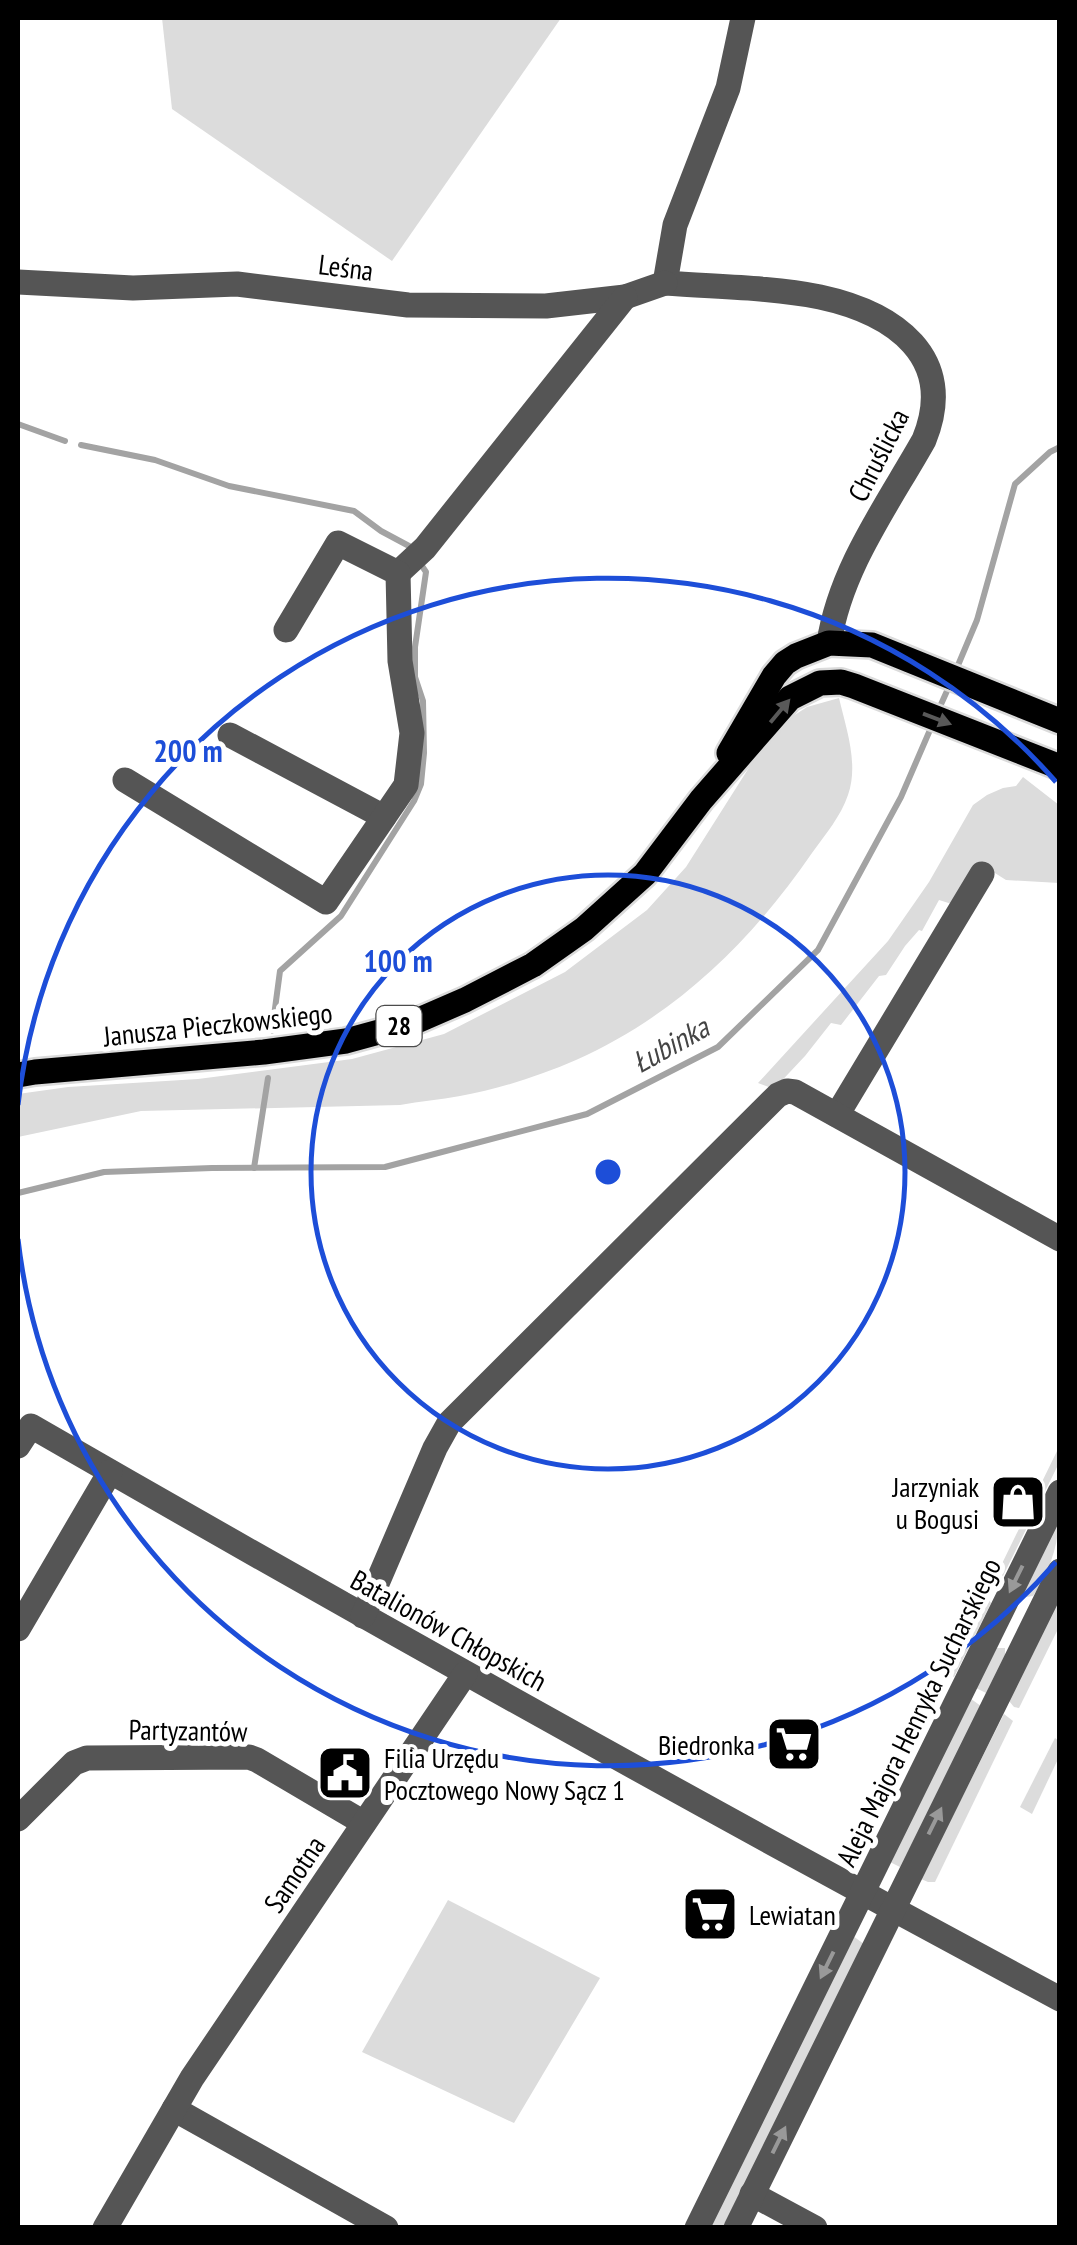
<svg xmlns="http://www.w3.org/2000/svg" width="1077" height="2245" font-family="'PT Sans Narrow',sans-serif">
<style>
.green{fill:#dcdcdc}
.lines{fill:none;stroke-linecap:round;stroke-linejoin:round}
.stream{stroke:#a3a3a3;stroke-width:6}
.major-casing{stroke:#dbdbdb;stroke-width:30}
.minor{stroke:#555;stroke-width:25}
.major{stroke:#000;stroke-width:25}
.oneway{fill:#595959}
.oneway2{fill:#999}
.ring{fill:none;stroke:#1d4ed8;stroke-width:5}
.labels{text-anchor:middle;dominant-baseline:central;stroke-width:10;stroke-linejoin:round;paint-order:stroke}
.shield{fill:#fff;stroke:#4c4c4c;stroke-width:2.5}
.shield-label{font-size:25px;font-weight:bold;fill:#000}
.street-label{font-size:28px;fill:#000;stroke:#fff}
.poi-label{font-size:28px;fill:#000;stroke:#fff;text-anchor:end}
.water-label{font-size:30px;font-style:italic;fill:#444;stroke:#fff}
.centre{fill:#1d4ed8;stroke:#fff;stroke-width:5}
.ring-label{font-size:30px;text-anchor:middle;font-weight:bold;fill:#1d4ed8;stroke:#fff;stroke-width:10;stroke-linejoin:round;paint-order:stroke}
</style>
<rect width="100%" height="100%" fill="#fff"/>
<!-- green -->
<g class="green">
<path d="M162,18H561L392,261L172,109Z"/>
<path d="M839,698C846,728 859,764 848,795C841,816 825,835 812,853C750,943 676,1015 576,1060C539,1076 499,1089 460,1096C440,1100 420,1101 400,1105L141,1111L18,1137V1094L68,1087L198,1079L352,1059L444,1034L565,972L647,910L686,867L750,766L787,720L807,707Z"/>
<path d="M1023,777L1059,805V883L1006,880L979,863L955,905L939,900L922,931L919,930L905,946L886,975L879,976L841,1025L831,1023L805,1056L774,1089L758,1083L888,941L929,882L973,805L987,795L1003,788L1016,786Z"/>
<path d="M1059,1447V1463L1001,1580L998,1579L996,1584L993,1582Z"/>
<path d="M1059,1517C1059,1544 1049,1573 1033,1596L1026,1597L1023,1591Z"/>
<path d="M986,1596L991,1603L954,1677L948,1674Z"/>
<path d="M1059,1599V1627L1019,1708L1014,1707L1009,1701Z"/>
<path d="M997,1648H1005V1655L986,1693L976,1688Z"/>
<path d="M971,1699L981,1706L900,1867L890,1862Z"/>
<path d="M1004,1714L1013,1721L935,1882H928L921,1879Z"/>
<path d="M1055,1738L1059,1741V1757L1032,1814L1020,1807Z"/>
<path d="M448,1900L600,1978L514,2123L362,2052Z"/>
<path d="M853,1936L864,1944L723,2227L709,2228Z"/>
</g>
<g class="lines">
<!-- stream -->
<g class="stream">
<path d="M18,424L65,441"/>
<path d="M81,445L155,460L229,486L354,511L381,531L409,546L413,552"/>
<path d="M956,670L977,620L1015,484L1050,452L1060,447"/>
<path d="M938,711L951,682"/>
<path d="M272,1031L280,971L341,916L414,801L421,784L424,753L423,701L415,677V647L426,572L420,563"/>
<path d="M254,1168L268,1078"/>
<path d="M18,1193L104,1172L212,1168L385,1167L587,1114L718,1047L818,950L901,797L933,723"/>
</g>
<!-- major casing -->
<g class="major-casing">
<g id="major">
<path d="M729,753L774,676L785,663L796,656L829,643L872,645L1060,721"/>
<path d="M18,1075L35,1072L264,1052L346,1041L412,1023L465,1000L533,965L584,929L645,874L701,800L790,698L820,683L841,682L854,686L1060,767"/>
</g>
</g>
<!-- minor -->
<g class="minor">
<path d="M743,18L728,88L675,225L665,283C716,287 770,287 820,297C894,313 958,357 924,440C888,504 840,569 829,643"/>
<path d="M18,282L133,288L237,284L408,305L546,306L625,297L665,283"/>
<path d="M398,573L425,548L625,297"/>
<path d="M230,735L384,817"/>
<path d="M125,780L326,902L406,785L412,733L400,661L398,573L338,543L286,630"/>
<path d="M837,1115L982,874"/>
<path d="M18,1446L31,1426C371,1622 713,1813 1060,1999"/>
<path d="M363,1616L435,1448L449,1423L778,1095L787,1091L795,1092L1060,1239"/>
<path d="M18,1629L110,1472"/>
<path d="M18,1819L74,1763L87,1758L249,1757L257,1760L364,1823"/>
<path d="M174,2109L386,2228"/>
<path d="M752,2194L815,2228"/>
<path d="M105,2228L192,2078L465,1674"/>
<path d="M697,2228L1060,1492"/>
<path d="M736,2228L1060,1571"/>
</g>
<!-- major -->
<use href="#major" class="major"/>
</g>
<!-- one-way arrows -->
<defs><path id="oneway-solid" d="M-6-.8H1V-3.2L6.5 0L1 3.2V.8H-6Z" transform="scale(2.5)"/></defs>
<g class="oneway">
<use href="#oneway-solid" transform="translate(780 711) rotate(-50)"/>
<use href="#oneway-solid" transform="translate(937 719) rotate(21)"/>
</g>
<g class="oneway2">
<use href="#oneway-solid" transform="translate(1016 1579) rotate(116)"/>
<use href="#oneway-solid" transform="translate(935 1821) rotate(-64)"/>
<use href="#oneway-solid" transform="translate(827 1965) rotate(116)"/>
<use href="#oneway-solid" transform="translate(779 2140) rotate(-64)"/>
</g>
<!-- distance rings -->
<g class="ring">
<circle cx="608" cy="1172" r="297"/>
<path d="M1056 1562A594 594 0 0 1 18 1239M18 1105A594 594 0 0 1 1056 782"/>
</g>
<!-- icons -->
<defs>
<g id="shop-square" transform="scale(2.875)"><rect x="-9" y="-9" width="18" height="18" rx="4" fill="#000" stroke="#fff"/><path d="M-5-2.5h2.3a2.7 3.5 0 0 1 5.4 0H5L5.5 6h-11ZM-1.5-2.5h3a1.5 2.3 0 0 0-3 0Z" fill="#fff"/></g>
<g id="supermarket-square" transform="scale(2.875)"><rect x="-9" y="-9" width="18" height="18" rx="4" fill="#000" stroke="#fff"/><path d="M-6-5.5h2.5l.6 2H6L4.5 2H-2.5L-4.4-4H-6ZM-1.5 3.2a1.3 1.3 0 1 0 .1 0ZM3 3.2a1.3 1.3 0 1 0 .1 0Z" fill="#fff"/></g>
<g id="civic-square" transform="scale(2.875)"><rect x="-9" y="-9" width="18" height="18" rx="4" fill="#000" stroke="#fff"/><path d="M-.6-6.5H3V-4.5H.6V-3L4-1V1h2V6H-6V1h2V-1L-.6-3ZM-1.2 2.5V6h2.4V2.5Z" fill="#fff"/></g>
</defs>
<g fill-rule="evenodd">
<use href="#shop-square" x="1018" y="1502"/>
<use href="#supermarket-square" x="794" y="1744"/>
<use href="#civic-square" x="345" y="1773"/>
<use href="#supermarket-square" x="710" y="1914"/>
</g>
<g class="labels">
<!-- shield labels -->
<rect class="shield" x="376.5" y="1006" width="45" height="40" rx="8"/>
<g class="shield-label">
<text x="399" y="1026">28</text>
</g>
<!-- street labels -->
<g class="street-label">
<text transform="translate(346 267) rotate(7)">Leśna</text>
<text transform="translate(878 455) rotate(-63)">Chruślicka</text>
<text transform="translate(218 1024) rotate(-6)">Janusza Pieczkowskiego</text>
<text transform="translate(449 1630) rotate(29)">Batalionów Chłopskich</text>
<text transform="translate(918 1712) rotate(-64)">Aleja Majora Henryka Sucharskiego</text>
<text transform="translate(188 1730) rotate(1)">Partyzantów</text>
<text transform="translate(294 1874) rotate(-56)">Samotna</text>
</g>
<!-- poi labels -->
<g class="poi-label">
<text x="979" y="1486">Jarzyniak<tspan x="979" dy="32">u Bogusi</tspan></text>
<text x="755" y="1744">Biedronka</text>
<text x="384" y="1757" text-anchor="start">Filia Urzędu<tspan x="384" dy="32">Pocztowego Nowy Sącz 1</tspan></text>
<text x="749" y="1914" text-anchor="start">Lewiatan</text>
</g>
<!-- water labels -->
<g class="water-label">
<text transform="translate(670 1044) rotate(-29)">Łubinka</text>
</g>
</g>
<circle cx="608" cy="1172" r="15" class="centre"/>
<g class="ring-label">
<text x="188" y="762">200 m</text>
<text x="398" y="972">100 m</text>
</g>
<!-- border -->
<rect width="1077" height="2245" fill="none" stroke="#000000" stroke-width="40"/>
</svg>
